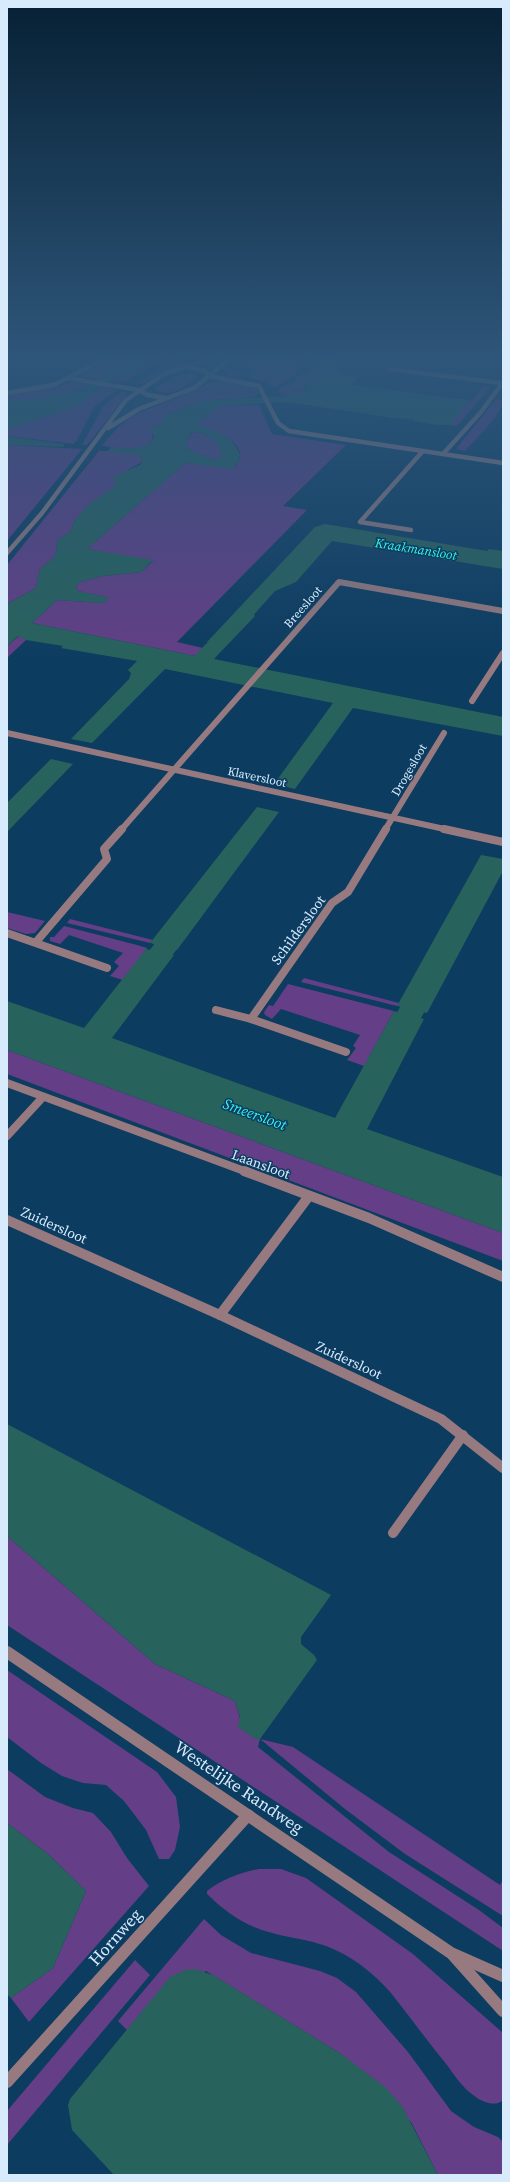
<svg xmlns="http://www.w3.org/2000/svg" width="510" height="2182" font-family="'Source Serif 4',serif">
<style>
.green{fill:#643e86}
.water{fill:#28625c;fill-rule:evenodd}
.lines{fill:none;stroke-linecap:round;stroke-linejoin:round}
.canal{fill:#28625c;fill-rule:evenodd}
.minor-far4{stroke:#977a7f;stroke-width:4.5}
.minor-far3{stroke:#977a7f;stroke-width:6}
.minor-far2{stroke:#977a7f;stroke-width:8}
.minor-far1{stroke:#977a7f;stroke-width:10}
.minor{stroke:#977a7f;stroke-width:12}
.tertiary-far1{stroke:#977a7f;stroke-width:4.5}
.tertiary{stroke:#977a7f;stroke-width:12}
.labels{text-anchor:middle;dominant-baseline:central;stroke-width:3;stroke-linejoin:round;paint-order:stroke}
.far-street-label{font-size:12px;fill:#d7ebfd;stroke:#0c3c60}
.far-water-label{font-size:13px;font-style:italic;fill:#35f6e6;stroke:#0c3c60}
.street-label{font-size:14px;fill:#d7ebfd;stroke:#0c3c60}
.water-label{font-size:15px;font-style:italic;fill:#35f6e6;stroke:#0c3c60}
.near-street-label{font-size:17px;fill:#d7ebfd;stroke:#0c3c60}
</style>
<rect width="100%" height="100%" fill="#0c3c60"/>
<!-- green -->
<g class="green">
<path d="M111,358H136L97,379L83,376L84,374L82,373Z"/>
<path d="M173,358L144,370L123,383L107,381L154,359Z"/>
<path d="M245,358H306L296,374L274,388L268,383L250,378L255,371L238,364Z"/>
<path d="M181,361L191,362L166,370L144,383L136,384L161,368Z"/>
<path d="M226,367L244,372L236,378L227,375L223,371Z"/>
<path d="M190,373L197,376C189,386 165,400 154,389L172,377Z"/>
<path d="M302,373L308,374L302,394L284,396L277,392L281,387L293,384L296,378Z"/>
<path d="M224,381L249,385L257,389L259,394L254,395L256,397L201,401L171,412L162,422L152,428C158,456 120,448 102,446C130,409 146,412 184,395C200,388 206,382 224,381Z"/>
<path d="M73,382L91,384C70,397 32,400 7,402V395L50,388Z"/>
<path d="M102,386L117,390L94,407L80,435L74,444L7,436V429L12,427L63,411L79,403Z"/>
<path d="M483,386L490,387L457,426L450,425L458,414H460L458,413L469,400H467L472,401Z"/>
<path d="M122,392H126V396L87,445H82L104,405Z"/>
<path d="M496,399L503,400C503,414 475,439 465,451L456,449Z"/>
<path d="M259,405L272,434L346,445L283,506L307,510L177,642L203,648L195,656L32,623L57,600L103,603L109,598L78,591L76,587L79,582L103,576L141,572L153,561L87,549L185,463L235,467C255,440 211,433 197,424L220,406Z"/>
<path d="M193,432C206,431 222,443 222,457L213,460L187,448V440Z"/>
<path d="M7,445L82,449L7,541Z"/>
<path d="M99,451H117L140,455L142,462L129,469L117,485L75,520L71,531L59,539L56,543C60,557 49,561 40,569L36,588L7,604V565Z"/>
<path d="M19,636L26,640L7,658V646Z"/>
<path d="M7,912L45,921L35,933L26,934L7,928Z"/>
<path d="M70,919L153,940L150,943L67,923Z"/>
<path d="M64,926L137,945L147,948L123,980L110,976L119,966L114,962L123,953L69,935L60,944L50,941V937H54Z"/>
<path d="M304,978L399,1003L397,1006L301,982Z"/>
<path d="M288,984L394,1011L364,1066L347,1060L356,1048L353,1046L360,1035L281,1009L272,1019L265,1015L264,1012L269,1005L273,1006Z"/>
<path d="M7,1050L503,1233V1261L7,1074Z"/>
<path d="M7,1536L155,1664L235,1701L240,1718L239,1727L257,1739H260L293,1747L500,1885L503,1880V1916L405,1854L345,1809L260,1739L258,1747L389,1852L479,1910L503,1928V1951L7,1625Z"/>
<path d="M7,1670L157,1772L176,1797L180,1827L175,1850L169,1859H159L146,1830L124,1801L106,1785L83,1783L62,1776L41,1763L7,1737Z"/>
<path d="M7,1769L45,1797L73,1808L93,1813L111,1832L127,1858L149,1886L29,2022L11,1998L53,1968L86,1891L48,1854L7,1823Z"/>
<path d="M259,1869H281L306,1878L413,1954L503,2033V2100C495,2108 480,2101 473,2095C463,2088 454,2075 447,2065C428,2042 410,2017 391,1993C370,1969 344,1950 313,1942C293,1937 273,1935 254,1927C237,1920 220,1907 207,1894V1891C223,1879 239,1873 259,1869Z"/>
<path d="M204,1919L221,1935L251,1953L320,1971L337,1978L356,1992L408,2052L451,2111L474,2127L498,2137L503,2142V2175H438L411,2122L341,2054L206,1971L136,2019L127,2030L118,2021Z"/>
<path d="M135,1960L150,1975L7,2145V2111Z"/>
</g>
<!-- water -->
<g class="water">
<path d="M136,358H157L107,381L84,401L63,411L7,429V402L44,398L82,390L103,375Z"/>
<path d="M317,358H341L334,370L345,376L357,377L358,378L354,380L357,381L351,384L354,385L469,400L450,425H436L413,421V419L392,418L289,402L220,406L197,424C214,433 233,433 240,455L238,463L232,469L185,463L87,549L153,560L141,572L103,576L79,582L76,587L78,591L110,598L103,603L57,600L32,623L195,656L203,648L221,651L214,659L503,717V736L353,708L295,789L274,784L333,703L165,669L92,743L71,739L129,679L131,673L128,670L137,661L61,648L63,646L26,640L18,636L7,646V604L36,588L40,569C49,561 60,557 56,543L59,539L71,531L75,520L88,505L116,485L113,477L140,465L142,462L140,455L108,451L111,447C125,448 146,452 154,437L151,429L162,422L167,414L201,401L300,395L304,391L309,370ZM192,432C206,430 222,444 222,457L213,460L187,448V440Z"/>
<path d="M7,436L12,437L65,444L63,447L7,445Z"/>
<path d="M325,524L487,551L489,549L503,551V569L332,541L296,582L275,591L226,646L207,642L315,527Z"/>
<path d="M51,759L73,764L7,832V803Z"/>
<path d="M257,807L279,812L177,950L150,943Z"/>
<path d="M481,855L503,859V871L427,1013L397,1006Z"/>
<path d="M146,949L174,955L112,1038L335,1118L394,1011L424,1019L367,1129L503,1177V1233L7,1050V1001L84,1028Z"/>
<path d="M7,1424L331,1595L301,1637V1644L314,1655L317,1660L260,1739L257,1740L238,1727L240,1717L235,1701L155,1664L7,1536Z"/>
<path d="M7,1823L48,1854L86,1891L53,1968L11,1998L7,1994Z"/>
<path d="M195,1969L213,1975L341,2054L385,2087L402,2106L438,2175H114L72,2130L68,2105L70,2099L170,1977L185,1970Z"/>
</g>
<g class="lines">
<!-- canal -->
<g class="canal">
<path d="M245,610L252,612L255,616L211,662L222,665L225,669L222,673L215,675L190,668L187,664L190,660L238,612Z"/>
<path d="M189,908L198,911L202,916L146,990L137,992L128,990L124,984L128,978L180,911Z"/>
<path d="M431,967L440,969L444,975L404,1050L400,1056L390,1059L380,1056L376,1050L418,975L422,969Z"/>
</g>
<!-- minor-far4 -->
<g class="minor-far4">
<path d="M389,369L502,383"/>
<path d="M210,376L259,386L278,423L289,431L503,463"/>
<path d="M68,378L106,358"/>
<path d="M7,393L53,385L68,378L139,390"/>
<path d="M443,454L481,412L503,382"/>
<path d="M411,530L360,522L422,452"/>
</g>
<!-- minor-far3 -->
<g class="minor-far3">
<path d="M472,701L503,653"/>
<path d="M7,733L449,830"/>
<path d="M121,830L339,582L503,611"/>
<path d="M385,830L444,733"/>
</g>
<!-- minor-far2 -->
<g class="minor-far2">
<path d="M444,829L503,842"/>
<path d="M7,933L107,968"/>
<path d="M36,942L107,859L104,849L122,829"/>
<path d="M216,1010L251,1019L346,1052"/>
<path d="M251,1019L332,903L348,892L386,829"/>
<path d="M7,1083L247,1172"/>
<path d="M7,1136L43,1097"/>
</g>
<!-- minor-far1 -->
<g class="minor-far1">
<path d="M244,1171L369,1218L503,1277"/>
<path d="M7,1220L220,1315L441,1419L503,1468"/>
<path d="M220,1315L309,1196"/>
<path d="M393,1533L463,1435"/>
</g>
<!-- minor -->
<path class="minor" d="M7,2082L248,1815"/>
<!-- tertiary-far1 -->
<g class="tertiary-far1">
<path d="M188,367L203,370L210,376"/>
<path d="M139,390L148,395L166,398"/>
<path d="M108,428L139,409L194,388L231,358"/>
<path d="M7,553L42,513L126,400L164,374L210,358"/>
</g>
<!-- tertiary -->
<g class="tertiary">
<path d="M7,1652L451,1953L503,1976"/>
<path d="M453,1955L503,2011"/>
</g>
</g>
<!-- sky -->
<linearGradient id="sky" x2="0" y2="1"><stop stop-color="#072135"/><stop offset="0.54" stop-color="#2e567a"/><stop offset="1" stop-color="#2e567a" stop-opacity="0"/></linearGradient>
<rect width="510" height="663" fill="url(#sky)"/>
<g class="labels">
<!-- far-street labels -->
<g class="far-street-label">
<text transform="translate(303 607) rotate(-49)">Breesloot</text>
<text transform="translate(409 770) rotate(-60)">Drogesloot</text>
<text transform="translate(257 777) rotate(12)">Klaversloot</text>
</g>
<!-- far-water labels -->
<g class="far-water-label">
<text transform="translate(416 549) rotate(9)">Kraakmansloot</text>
</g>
<!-- street labels -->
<g class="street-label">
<text transform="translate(298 930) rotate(-54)">Schildersloot</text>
<text transform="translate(261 1164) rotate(20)">Laansloot</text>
<text transform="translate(54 1225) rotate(24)">Zuidersloot</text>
<text transform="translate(349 1360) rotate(25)">Zuidersloot</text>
</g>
<!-- water labels -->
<g class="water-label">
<text transform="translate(255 1114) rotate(20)">Smeersloot</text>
</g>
<!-- near-street labels -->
<g class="near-street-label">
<text transform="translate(239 1787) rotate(34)">Westelijke Randweg</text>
<text transform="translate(115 1937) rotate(-48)">Hornweg</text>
</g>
</g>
<!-- border -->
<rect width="510" height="2182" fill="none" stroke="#d7ebfd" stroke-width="16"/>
</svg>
